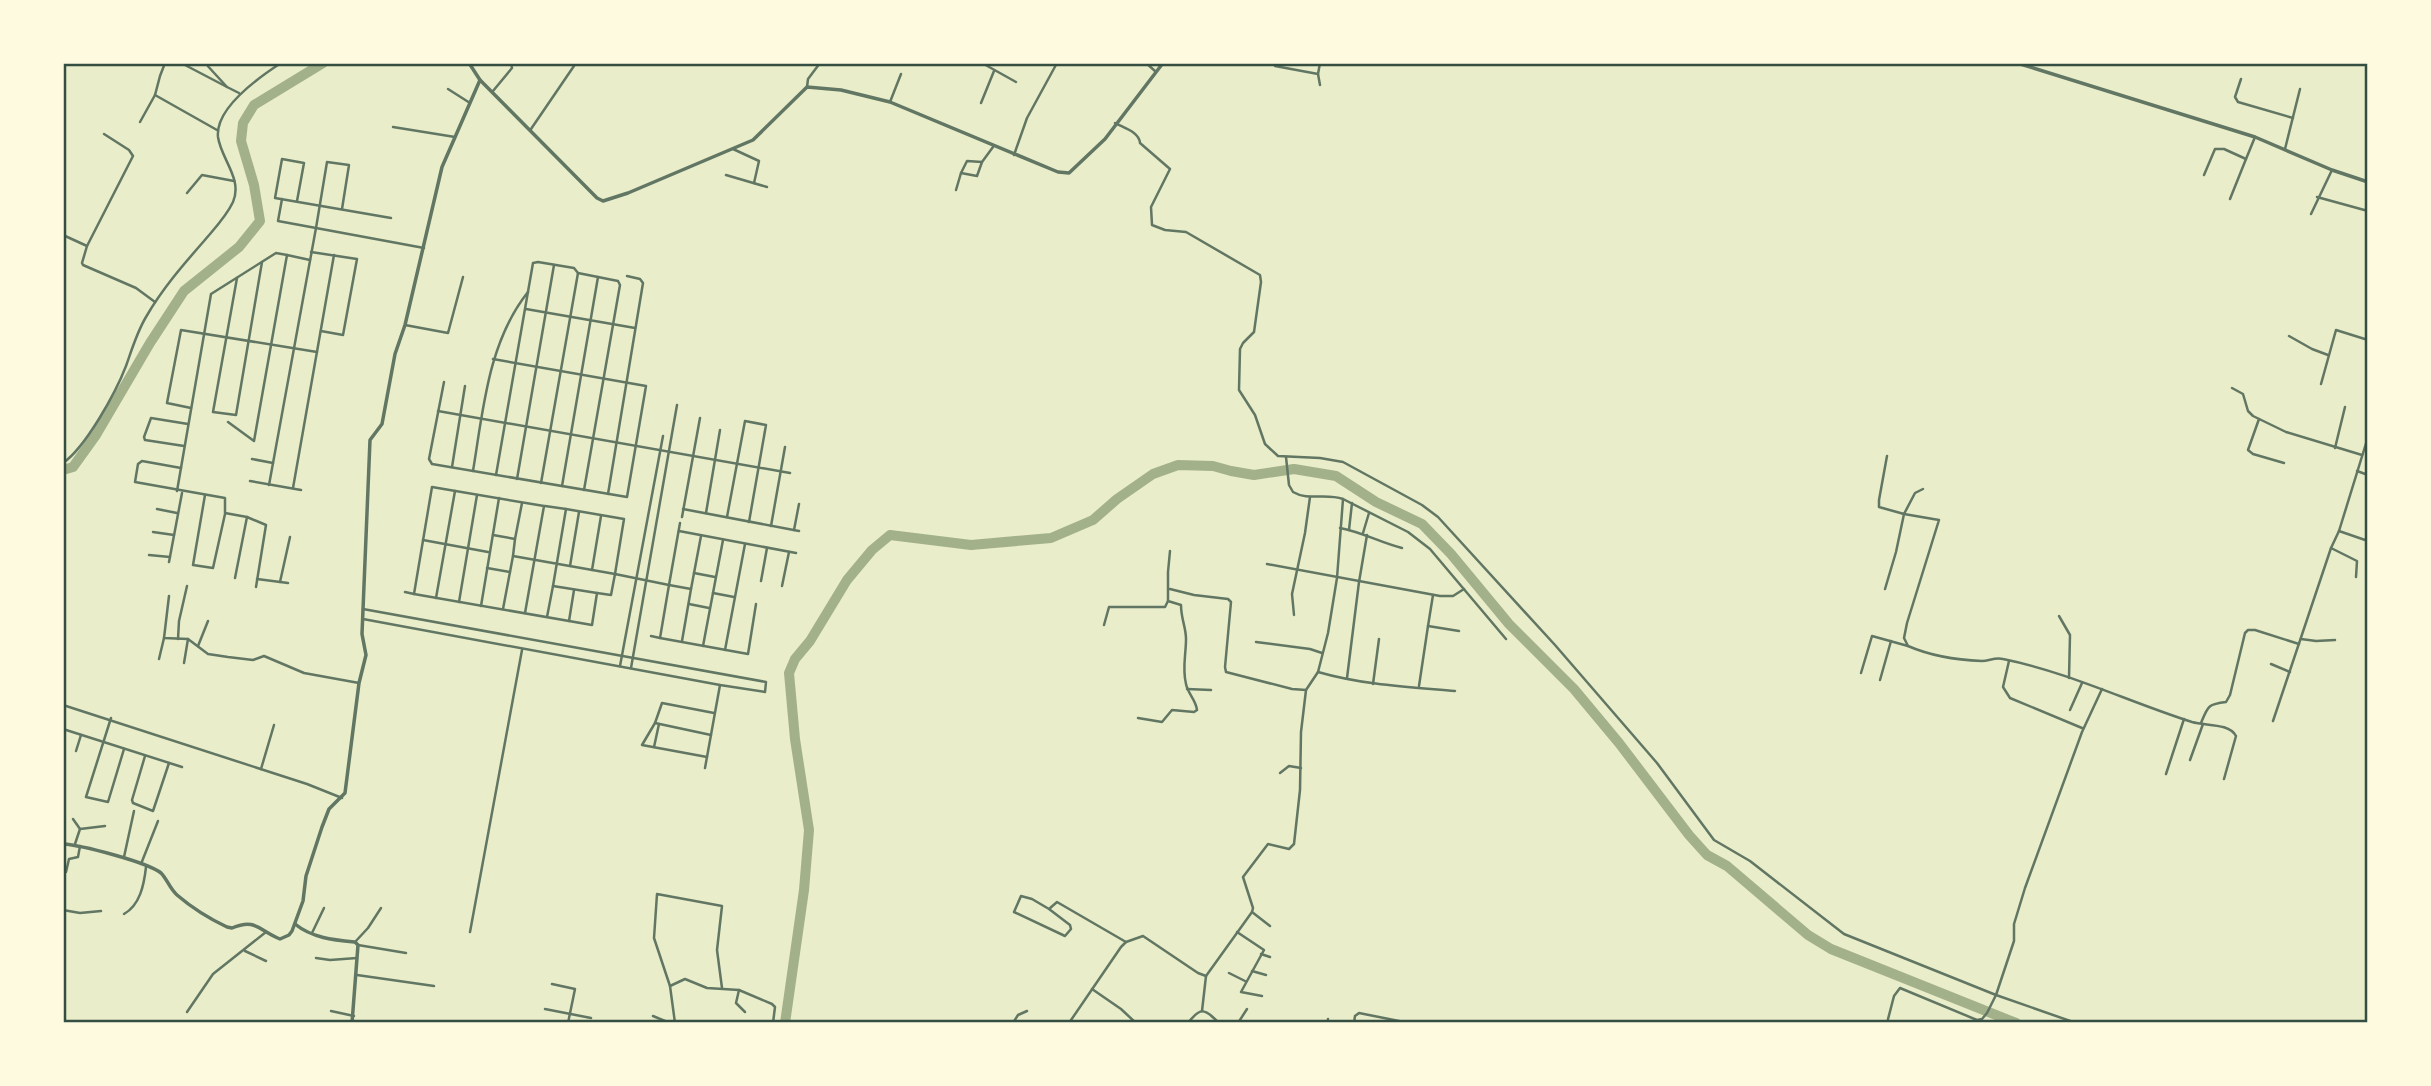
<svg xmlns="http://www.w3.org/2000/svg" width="2431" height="1086" font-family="'Titillium Web',sans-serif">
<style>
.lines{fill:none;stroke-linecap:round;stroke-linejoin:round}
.river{stroke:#a3b18a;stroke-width:10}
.minor{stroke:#617663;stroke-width:2.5}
.tertiary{stroke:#617663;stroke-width:3.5}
.neatline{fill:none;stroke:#344e41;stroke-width:2.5}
</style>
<rect width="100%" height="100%" fill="#e9edc9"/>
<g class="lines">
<!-- river -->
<g class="river">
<path d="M63,470L73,467L96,435L150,343L184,291L239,247L260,221L254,185L241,141L243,123L254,105L323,63"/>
<path d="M785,1023L804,890L809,830L795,739L789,673L795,659L810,641L847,580L872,550L890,535L971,545L1051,538L1093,520L1117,499L1153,474L1178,465L1213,466L1231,471L1254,475L1294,469L1336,476L1376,502L1422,524L1451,554L1509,624L1574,689L1619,743L1689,835L1707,855L1727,866L1808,935L1831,949L2016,1023"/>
</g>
<!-- minor -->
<g class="minor">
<path d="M143,63L144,64"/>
<path d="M165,63L160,76L155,95L217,130"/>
<path d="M205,63L227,87L239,93"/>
<path d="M982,63L1016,82"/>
<path d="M1146,63L1155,71"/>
<path d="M1320,63L1318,74L1320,85"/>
<path d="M185,65L227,87"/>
<path d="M1275,66L1318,74"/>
<path d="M2241,79L2235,97L2238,102L2293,118"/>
<path d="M807,87L808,79L820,63"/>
<path d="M448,89L470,103"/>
<path d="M493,91L512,68L511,63"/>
<path d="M890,102L901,74"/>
<path d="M981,103L994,71"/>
<path d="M140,122L155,95"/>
<path d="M1115,123C1124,128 1139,132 1140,143L1170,169L1151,207L1152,225L1165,230L1186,232L1260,275L1261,282L1254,332L1243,343L1240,349L1239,390L1255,415L1265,444L1278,456L1320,458L1343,462L1422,505L1438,517L1555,645L1657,763L1714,840L1750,861L1844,934L1996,995L2076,1023"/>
<path d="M393,127L455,137"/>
<path d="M531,129L576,63"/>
<path d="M733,149L759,161L754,183"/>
<path d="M2285,149L2300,89"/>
<path d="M1014,155L1027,118L1057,63"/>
<path d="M961,173L967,161L982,162"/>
<path d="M726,175L767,187"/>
<path d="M2204,175L2215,149H2224L2246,159L2255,137"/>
<path d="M956,190L961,173L977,176L982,162L993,147"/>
<path d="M187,193L202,175L234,181"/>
<path d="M2317,197L2368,211"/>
<path d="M282,199L278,221L316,228L327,162L349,165L342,209"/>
<path d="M2230,199L2246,159"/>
<path d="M297,201L304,163L282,159L275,198L391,218"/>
<path d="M2311,214L2332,170"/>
<path d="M63,235L87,246L82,263L83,265L136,288L155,302"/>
<path d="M87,246L133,156L129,150L104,134"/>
<path d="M311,252L357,259L343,335L321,331"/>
<path d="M237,278L213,412L236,415L262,262"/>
<path d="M526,309L635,328"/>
<path d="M405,325L448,333L463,277"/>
<path d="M2289,336L2312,349L2328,355"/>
<path d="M444,382L429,459L432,464L627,497L646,386L493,359"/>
<path d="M2321,384L2336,330L2368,340"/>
<path d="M2232,388L2243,394L2248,411L2253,416L2286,432L2362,455"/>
<path d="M191,408L167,403L181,330L317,352"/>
<path d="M438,411L790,473"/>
<path d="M2259,419L2248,450L2253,454L2284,463"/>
<path d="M228,422L254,441L287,255L310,260"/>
<path d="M184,446L145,440L144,437L151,418L188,424"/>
<path d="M2335,448L2345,407"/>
<path d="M1887,456L1879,500V507L1904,514L1915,493L1923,489"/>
<path d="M252,459L273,463"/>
<path d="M63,463C86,447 116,392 126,366C132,349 137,332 146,317C162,289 183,265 204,241C214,229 226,217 233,202C243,179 221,159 218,137C215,108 261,76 281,63"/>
<path d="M452,467L465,386"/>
<path d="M181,468L142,461L138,464L135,482L225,498V513L247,517L266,525L256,587"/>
<path d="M473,471C483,411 488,342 528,292"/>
<path d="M2357,471L2368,475"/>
<path d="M496,475L533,263L538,262L574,268L578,273L618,281L620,285L584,490"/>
<path d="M517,479L554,265"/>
<path d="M250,481L301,490"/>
<path d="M541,483L578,273"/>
<path d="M269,485L316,228L424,248"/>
<path d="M562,486L598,277"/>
<path d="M293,488L334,255"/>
<path d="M177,491L211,294L276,253L287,255"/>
<path d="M608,494L643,283L640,279L627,276"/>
<path d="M205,495L193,565L213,568L225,514"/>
<path d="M1343,499L1408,532L1430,549L1506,639"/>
<path d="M545,506L566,509"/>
<path d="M157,509L177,513"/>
<path d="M683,509L799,531"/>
<path d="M706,513L720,430"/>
<path d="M682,517L700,418"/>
<path d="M727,517L745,421L766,425L749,522"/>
<path d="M771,526L785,447"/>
<path d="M1340,528C1362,532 1381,543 1402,548"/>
<path d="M794,530L799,504"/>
<path d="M1349,530L1352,503"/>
<path d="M679,531L796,553"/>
<path d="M2339,531L2368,541"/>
<path d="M153,532L174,535"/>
<path d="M1363,533L1369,513"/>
<path d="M493,535L515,539L522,503"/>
<path d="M423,540L488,552"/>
<path d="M2331,548L2357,561L2356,577"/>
<path d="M149,555L170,557"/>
<path d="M513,556L515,539"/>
<path d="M169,562L182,493"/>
<path d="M1267,564L1440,596H1453L1464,589"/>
<path d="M570,566L579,512"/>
<path d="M487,568L510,572"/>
<path d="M592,570L601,516"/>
<path d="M694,573L715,577"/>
<path d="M235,578L247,517"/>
<path d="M257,579L288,583"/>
<path d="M761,581L767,548"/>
<path d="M280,582L290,537"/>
<path d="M782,586L789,552"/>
<path d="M1170,589L1194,595L1228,599L1231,602L1225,667L1226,672L1292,689L1306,690"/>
<path d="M1885,589L1896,552L1904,514L1939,520L1907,623L1904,638L1908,646C1931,656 1957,660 1982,661C1989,661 1995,657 2003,659C2068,672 2129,702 2192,722C2206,726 2229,723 2236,736L2224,779"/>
<path d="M405,592L414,594L592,625L597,593L553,586L547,617"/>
<path d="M597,593L611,595L615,574L669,585L680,523"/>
<path d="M713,593L734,597"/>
<path d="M414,594L432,487L544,506L525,613"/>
<path d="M169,596L164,638L188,639L208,654L228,657L253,660L264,656L304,673L359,683"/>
<path d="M436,598L455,491"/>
<path d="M459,602L477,495"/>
<path d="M689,604L709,608"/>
<path d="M481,606L499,498"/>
<path d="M503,609L513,556L615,574L624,519L566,509L553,586"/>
<path d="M1294,615L1292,594L1305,533L1310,497"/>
<path d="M2059,616L2070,635L2069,678"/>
<path d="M363,619L720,685L765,692L766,682L363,609"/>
<path d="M569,621L574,590"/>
<path d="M1104,625L1109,607H1165L1168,601"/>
<path d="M1428,626L1433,595"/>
<path d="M651,636L660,638L669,585L691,589L701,536"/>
<path d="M660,638L748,654L756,604"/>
<path d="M178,639L179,621L187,586"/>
<path d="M2301,639L2316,641L2335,640"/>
<path d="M682,641L691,589"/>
<path d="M1256,642L1310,649L1322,653"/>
<path d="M198,646L208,621"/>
<path d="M703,646L723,540"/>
<path d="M725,650L745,544"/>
<path d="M159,659L164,638"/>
<path d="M2009,661L2003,687L2010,698L2082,728"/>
<path d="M184,663L188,639"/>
<path d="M2271,664L2290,672"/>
<path d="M620,666L663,436"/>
<path d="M631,668L677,405"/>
<path d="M1318,672C1363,685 1409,687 1455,691"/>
<path d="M1861,673L1872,636L1908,646"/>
<path d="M1347,678L1359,582L1367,535"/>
<path d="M1880,680L1891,641"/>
<path d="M1373,684L1379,639"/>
<path d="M1419,686L1428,626L1459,631"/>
<path d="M1187,689L1211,690"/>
<path d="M63,705L307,784L342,798"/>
<path d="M2070,710L2082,683"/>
<path d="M111,718L86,797L108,802L124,749"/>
<path d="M1138,718L1162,722L1172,710L1194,712L1197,710C1196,700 1188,694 1186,684C1182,668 1186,655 1186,639C1186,627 1181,619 1181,605L1168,601V572L1170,551"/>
<path d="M2273,721L2331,548L2339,531L2368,437"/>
<path d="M655,723L662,703L714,713"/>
<path d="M2201,723C2208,706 2208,704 2226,702L2230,695L2245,633L2248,630H2255L2299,644"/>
<path d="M63,729L182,767"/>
<path d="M654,747L659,724"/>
<path d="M76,751L81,735"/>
<path d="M145,756L132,800L133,803L153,811L169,763"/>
<path d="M707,757L642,745L655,723L711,735"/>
<path d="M2190,760L2203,724"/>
<path d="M705,768L720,685"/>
<path d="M261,769L274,725"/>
<path d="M1280,773L1289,766L1301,768"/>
<path d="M2166,774L2184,719"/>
<path d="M73,819L80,829"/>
<path d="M75,844L80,829L105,826"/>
<path d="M124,857L134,811"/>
<path d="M141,864L158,821"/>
<path d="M66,872L69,859L78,857L80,846"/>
<path d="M1049,909L1070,925L1071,929L1065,936L1014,912L1021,896L1032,899L1049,909L1057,902L1126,942"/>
<path d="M63,910L80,913L101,911"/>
<path d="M1252,912L1270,926"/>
<path d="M124,914C140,905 144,885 146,867"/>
<path d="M470,932L522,650"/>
<path d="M1237,932L1264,950L1241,992L1262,996"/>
<path d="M312,933L324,908"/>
<path d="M355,942L368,928L381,908"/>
<path d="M358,945L406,953"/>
<path d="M245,951L266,961"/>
<path d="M1261,954L1270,957"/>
<path d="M316,958L330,960L357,958"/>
<path d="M1252,971L1266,975"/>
<path d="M1229,973L1245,981"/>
<path d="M357,975L434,986"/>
<path d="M552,984L575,989L568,1023"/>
<path d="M670,986L685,979L707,988L739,990L772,1004L775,1007L773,1023"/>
<path d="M1092,989L1121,1009L1136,1023"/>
<path d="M739,990L736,1003L745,1012"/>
<path d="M545,1009L591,1018"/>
<path d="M331,1011L354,1016"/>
<path d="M1202,1011L1206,976"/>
<path d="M187,1012L213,974L266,932"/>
<path d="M653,1016L670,1023"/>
<path d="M353,1021L364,1023"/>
<path d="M675,1023L670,986L654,938L657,894L722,906L717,950L722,988"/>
<path d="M1013,1023L1018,1015L1027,1011"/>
<path d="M1069,1023L1121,947L1126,942L1143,936L1198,973L1206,976L1252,912L1253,908L1243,877L1268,844L1289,849L1294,844L1300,790L1301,732L1306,690L1318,672L1328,633L1337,578L1343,499C1326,493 1308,501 1293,492L1289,485L1286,457"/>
<path d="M1129,1023L1130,1022"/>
<path d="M1188,1023C1201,1006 1205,1009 1219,1023"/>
<path d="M1238,1023L1247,1009"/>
<path d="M1327,1023L1328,1019"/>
<path d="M1354,1023L1355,1016L1359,1013L1409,1023"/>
<path d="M1887,1023L1894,996L1900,988L1977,1020L1982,1019L1987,1013L1996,995L2014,941V924L2025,888L2082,732L2102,689"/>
</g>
<!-- tertiary -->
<g class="tertiary">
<path d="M469,63L480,80L597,198L603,201L628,193L753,140L807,87L841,90L890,102L1058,172L1069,173L1105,139L1163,63"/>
<path d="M2017,63L2255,137L2332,170L2368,182"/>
<path d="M63,844C81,845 147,862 161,873C167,879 170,889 177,895C191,907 210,919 227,927L232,928C256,918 258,930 280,939L289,935L292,931L303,901L306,876L322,827L329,809L345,793L359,683L366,655L362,634L370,440L382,424L395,354L405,325L442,167L480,80"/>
<path d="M295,924C312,938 334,940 355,942L358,945L352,1023"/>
</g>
</g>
<!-- border -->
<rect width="2431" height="1086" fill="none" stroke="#fefae0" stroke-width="130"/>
<rect x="65" y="65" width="2301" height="956" class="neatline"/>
</svg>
